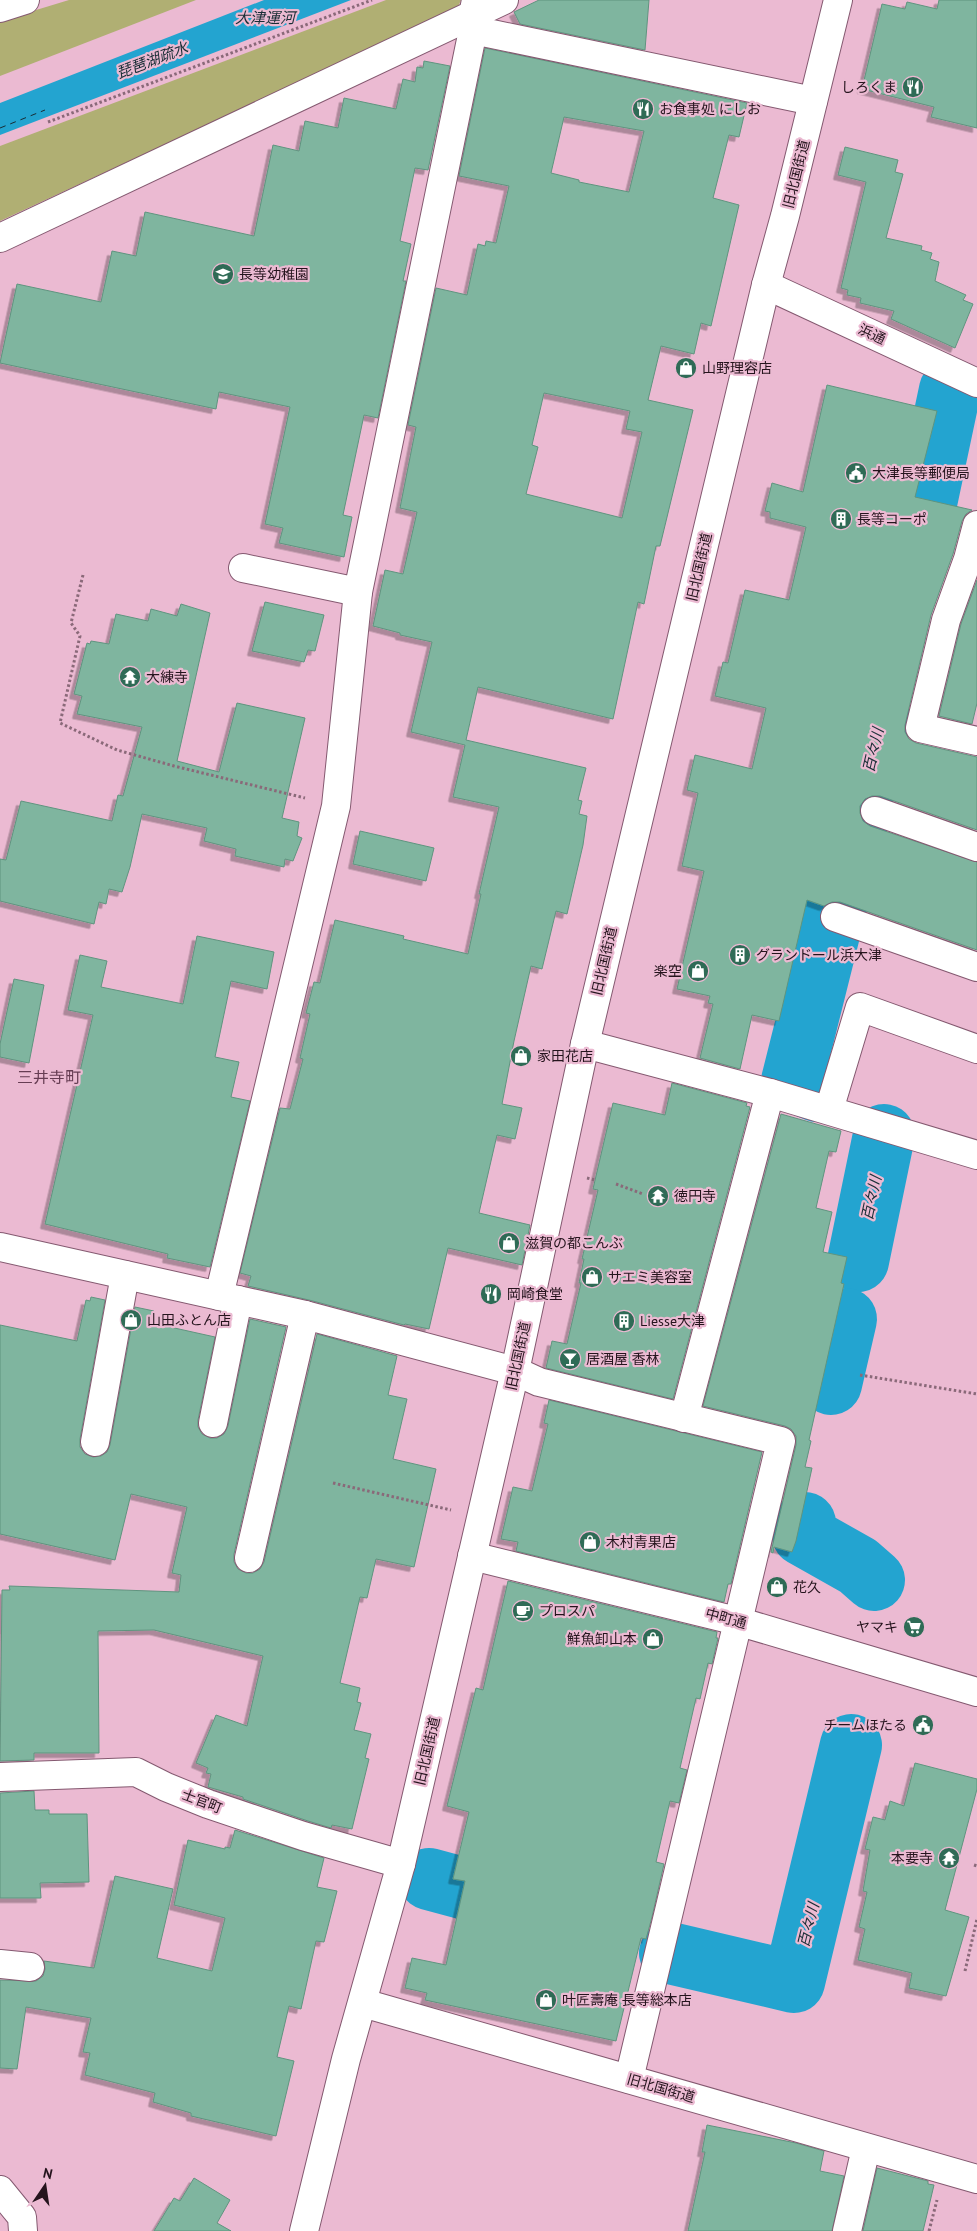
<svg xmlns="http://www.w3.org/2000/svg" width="977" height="2231" font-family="'PT Sans','Noto Sans JP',sans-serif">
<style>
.green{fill:#b0af73}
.water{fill:#23a4d0}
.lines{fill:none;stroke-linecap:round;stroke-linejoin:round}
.river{stroke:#23a4d0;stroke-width:62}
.ferry{stroke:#182d35;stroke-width:1;stroke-dasharray:6 5;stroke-linecap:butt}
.building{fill:#7fb59f;stroke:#5f947f;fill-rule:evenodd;filter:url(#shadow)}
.minor-casing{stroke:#845970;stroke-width:30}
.path{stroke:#8a6979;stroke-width:3;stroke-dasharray:2.5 2.5;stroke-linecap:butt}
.minor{stroke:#fff;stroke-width:28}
.labels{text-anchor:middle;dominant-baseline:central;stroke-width:4.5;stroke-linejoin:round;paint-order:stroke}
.poi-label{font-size:14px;fill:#25141d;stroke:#ebbad2;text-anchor:start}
.street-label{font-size:14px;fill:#25141d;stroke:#ebbad2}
.water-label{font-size:15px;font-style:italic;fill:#182d35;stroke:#ebbad2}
.quarter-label{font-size:16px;fill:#663d53;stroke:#ebbad2}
</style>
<defs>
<filter id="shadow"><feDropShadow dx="-4.5" dy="4.5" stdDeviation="0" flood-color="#0004"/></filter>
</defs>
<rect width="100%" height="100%" fill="#ebbad2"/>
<!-- green -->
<g class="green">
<path d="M69,0H196L0,76V21Z"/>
<path d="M386,0H461L457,9L0,221V146Z"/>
</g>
<!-- water -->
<path class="water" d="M264,0H351L0,135V103Z"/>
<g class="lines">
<!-- river -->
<g class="river">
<path d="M909,584L950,390"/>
<path d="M817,1091L792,1081L852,842L880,721"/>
<path d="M858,1261L884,1135"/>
<path d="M831,1384L846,1319"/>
<path d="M805,1523L803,1535L858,1566L874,1580"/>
<path d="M429,1879L547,1911"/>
<path d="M670,1953L794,1982L851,1745"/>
</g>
<!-- ferry -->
<path class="ferry" d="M0,128L45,110"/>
</g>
<!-- building -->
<g class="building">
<path d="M539,0H649L645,50L520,24L514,12Z"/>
<path d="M939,0H977V128L931,117L934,107L862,89L882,4L905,9L907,2L937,9Z"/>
<path d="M485,48L747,103L739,137L729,135L713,198L739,205L711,326L701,323L694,354L661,346L648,400L693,410L660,546H656L644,604L638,602L613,719L478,687L466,740L586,768L578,800L582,801L579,814L587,816L583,845L567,914L556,911L542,969L531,966L514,1041L502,1104L522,1108L515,1139L497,1135L479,1213L530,1225L522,1265L448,1248L429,1329L405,1324L404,1325L309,1300L248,1286L251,1276L240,1273L280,1108L290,1109L303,1059L300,1058L310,1014L306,1013L314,982L320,983L335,920L404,936L403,939L468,954L481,894H479L499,807L453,797L465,745L411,732L432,642L400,635V633L373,626L385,570L403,574L417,512L400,508L416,427L408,425L436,288L467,295L478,244L485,246L486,241L496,243L509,186L459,176ZM564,117L644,131L629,192L579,182V180L551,173ZM544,393L630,411L626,429L642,432L622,518L526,494L538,447L532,445Z"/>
<path d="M424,61L450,66L428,170L415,168L400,241L411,244L403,281H406L378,418L364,415L343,515L352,517L344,557L279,543L283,528L265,524L290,407L219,392L216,409L0,363L17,284L101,302L112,251L136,256L145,212L254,236L273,145L299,151L305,121L338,128L344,98L396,109L403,79L415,82L417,67L423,68Z"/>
<path d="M845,147L898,160L895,172L903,174L886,238L922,246L921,250L932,253L930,259L939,262L935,281L966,295L963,300L973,304L955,348L891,319L894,311L860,303L861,298L847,295L848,290L841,288L866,182L838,175Z"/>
<path d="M827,385L937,411L915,497L972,510L966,514L962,521L953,554L931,615L905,725V732L909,739L916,743L977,757V830L880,796H872L865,799L860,806V813L863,821L870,826L977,862V950L840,902H832L824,906L807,900L779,1021L752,1015L740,1069L700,1058L713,1004L708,1003L710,996L677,989L704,871L682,866L698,793L687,790L695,755L752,769L766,708L715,696L723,662L728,663L745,590L789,600L806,527L770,518V512L765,511L772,483L803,492Z"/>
<path d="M977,580V703L972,724L939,716L961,624Z"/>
<path d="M265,602L324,615L315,651L308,650L304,662L252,651Z"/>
<path d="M181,604L210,613L177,761L219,772L237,703L305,718L282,818L299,822L297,836L302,838L293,861L285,859L284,867L235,856L236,849L204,841L207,828L142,814L130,867L122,892L109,889L106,904L99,902L94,924L0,901V859L6,860L21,801L112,821L118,795L123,796L142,727L77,714L82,696L74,694L87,643L90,644L91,641L109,644L116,614L148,621L151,609L177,616Z"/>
<path d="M360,831L434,848L426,881L353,864Z"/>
<path d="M197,936L274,952L267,989L231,981L215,1057L239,1062L231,1097L250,1101L210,1267L167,1258L168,1254L45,1224L93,1015L68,1010L80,955L107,961L101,987L183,1004Z"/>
<path d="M14,979L44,985L29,1063L0,1057V1044Z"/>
<path d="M672,1083L747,1103L746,1106L750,1107L673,1399L546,1368L552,1341L567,1344L581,1283H579L584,1259H582L598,1190L593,1189L613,1103L665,1115Z"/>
<path d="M781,1114L841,1131L836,1152L829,1151L816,1208L832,1212L823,1252L847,1257L841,1283L844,1284L809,1440L811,1441L805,1467L812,1468L796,1541L792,1552L774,1547L773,1553L771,1552L796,1445V1436L791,1429L785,1426L703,1406Z"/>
<path d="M91,1297L105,1300L80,1439V1447L85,1454L93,1457L101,1456L107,1452L110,1445L135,1307L154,1311L152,1323L215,1337L198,1420V1427L202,1434L210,1438H217L224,1434L228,1426L250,1319L286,1327L234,1554V1562L238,1569L246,1573H253L260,1569L264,1562L317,1334L397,1356L388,1395L407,1399L393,1459L436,1469L414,1567L376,1559L367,1598L360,1597L340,1683L360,1688L357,1702L361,1703L354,1730L371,1734L365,1758L369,1759L352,1829L332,1825L331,1828L308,1821L243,1799V1797L208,1787L211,1774L206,1773L208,1768L196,1763L216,1715L247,1726L263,1656L154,1630L98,1631L99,1753H34V1760L0,1761L2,1590H10L9,1586L179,1592L181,1575L172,1573L187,1507L131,1494L115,1560L0,1534V1325L77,1341L86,1300L90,1301Z"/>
<path d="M549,1400L762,1452L731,1584H728L724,1602L516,1551L518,1542L501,1539L513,1487L532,1491L548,1424L544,1423Z"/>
<path d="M508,1581L717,1632L716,1638H718L712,1664L708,1663L700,1699L696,1698L680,1768L687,1770L679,1803L670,1801L656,1862L664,1864L652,1917L646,1939L641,1938L616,2041L425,2000L427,1993L405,1988L412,1958L446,1965L465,1881L453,1879L469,1812L447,1806L476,1688L483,1690Z"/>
<path d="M915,1763L977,1779V1789L945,1910L969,1917L946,1996L909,1988L912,1973L858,1960L865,1929L859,1927L867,1892L863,1891L870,1850L865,1849L873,1817L885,1820L890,1801L904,1806Z"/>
<path d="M34,1791L35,1810H49V1814H87L89,1882L40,1883L41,1898H0V1793Z"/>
<path d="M235,1830L324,1858L317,1887L337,1891L324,1942L316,1941L301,2009L289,2006L277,2057L294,2061L276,2136L191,2116V2113L153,2102L155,2093L85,2075L90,2053L83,2052L91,2018L26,2007L17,2069L0,2068V1980L36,1981L43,1976L45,1969L44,1961L94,1968L115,1876L173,1889L157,1958L212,1971L225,1918L174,1905L188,1840L225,1849V1847L230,1848Z"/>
<path d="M707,2125L796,2143L824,2151L820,2171L844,2176L832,2231H688L705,2152H702Z"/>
<path d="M877,2168L928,2181V2184L934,2185L923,2231H863Z"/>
<path d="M194,2178L230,2200L217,2223L231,2231H154L174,2198L180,2201Z"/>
</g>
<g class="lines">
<!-- minor casing -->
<g class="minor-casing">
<g id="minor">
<path d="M0,8L25,0"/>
<path d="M473,30L813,101"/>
<path d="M0,238L504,0"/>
<path d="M766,285L977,383"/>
<path d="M977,525L968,559L946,620L920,728L977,741"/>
<path d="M243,568L358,592"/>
<path d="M875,811L977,847"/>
<path d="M835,917L977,967"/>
<path d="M585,1044L770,1093L977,1155"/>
<path d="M829,1110L860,1007L977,1049"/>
<path d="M0,1247L305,1315L515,1371L539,1382L781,1441L629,2079"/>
<path d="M219,1296L336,806L358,592L473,30V15L476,0"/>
<path d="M684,1418L770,1093"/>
<path d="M213,1423L238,1300"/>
<path d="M95,1442L125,1275"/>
<path d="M472,1556L737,1621L977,1692"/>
<path d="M249,1558L305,1315"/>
<path d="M0,1777L136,1772L166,1787L208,1804L303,1836L401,1864"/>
<path d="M0,1964L30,1967"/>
<path d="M363,2003L977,2179"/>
<path d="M0,2190L22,2217L23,2231"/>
<path d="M304,2231L346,2059L401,1864L515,1371L585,1044L766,285L785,216L838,0"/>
<path d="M847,2231L866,2148"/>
</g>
</g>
<!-- path -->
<g class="path">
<path d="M48,122L372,0"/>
<path d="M83,575L71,623L80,636L60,723L117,750L174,766L305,798"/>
<path d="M587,1178L595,1180"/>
<path d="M616,1184L643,1194"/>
<path d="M860,1375L977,1394"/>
<path d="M333,1483L451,1510"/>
<path d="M974,1865L977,1866"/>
<path d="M965,1971L977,1919"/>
<path d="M929,2231L937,2200"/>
</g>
<!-- minor -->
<use href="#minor" class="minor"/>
</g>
<!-- icons -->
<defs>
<g id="restaurant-disc" transform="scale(1.125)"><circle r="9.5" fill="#2f6b56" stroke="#ebbad2"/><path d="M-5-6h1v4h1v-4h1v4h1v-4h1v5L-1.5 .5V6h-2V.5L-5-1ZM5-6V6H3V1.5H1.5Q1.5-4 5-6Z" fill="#fff"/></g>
<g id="school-disc" transform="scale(1.125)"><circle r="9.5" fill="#2f6b56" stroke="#ebbad2"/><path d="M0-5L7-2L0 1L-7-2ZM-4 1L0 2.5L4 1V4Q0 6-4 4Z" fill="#fff"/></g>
<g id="shop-disc" transform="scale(1.125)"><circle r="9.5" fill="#2f6b56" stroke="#ebbad2"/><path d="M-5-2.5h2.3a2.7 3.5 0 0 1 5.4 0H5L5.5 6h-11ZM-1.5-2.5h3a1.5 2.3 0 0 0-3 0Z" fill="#fff"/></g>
<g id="civic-disc" transform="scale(1.125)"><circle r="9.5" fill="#2f6b56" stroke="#ebbad2"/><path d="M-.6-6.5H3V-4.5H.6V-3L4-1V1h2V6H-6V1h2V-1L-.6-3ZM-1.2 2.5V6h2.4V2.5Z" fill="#fff"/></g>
<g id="building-disc" transform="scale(1.125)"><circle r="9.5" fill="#2f6b56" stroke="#ebbad2"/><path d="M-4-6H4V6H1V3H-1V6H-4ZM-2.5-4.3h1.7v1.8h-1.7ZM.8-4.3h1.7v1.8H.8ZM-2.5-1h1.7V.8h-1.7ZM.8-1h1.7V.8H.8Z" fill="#fff"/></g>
<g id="temple-disc" transform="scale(1.125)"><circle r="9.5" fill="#2f6b56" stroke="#ebbad2"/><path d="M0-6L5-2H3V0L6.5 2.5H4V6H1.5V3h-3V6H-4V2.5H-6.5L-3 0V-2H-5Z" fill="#fff"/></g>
<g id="bar-disc" transform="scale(1.125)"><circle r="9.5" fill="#2f6b56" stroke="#ebbad2"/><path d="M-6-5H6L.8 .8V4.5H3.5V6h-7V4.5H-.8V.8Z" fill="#fff"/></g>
<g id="cafe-disc" transform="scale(1.125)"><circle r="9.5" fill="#2f6b56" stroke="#ebbad2"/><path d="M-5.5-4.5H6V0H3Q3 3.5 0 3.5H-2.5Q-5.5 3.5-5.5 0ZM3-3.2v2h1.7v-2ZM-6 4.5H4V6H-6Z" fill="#fff"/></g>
<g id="supermarket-disc" transform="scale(1.125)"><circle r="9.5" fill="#2f6b56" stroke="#ebbad2"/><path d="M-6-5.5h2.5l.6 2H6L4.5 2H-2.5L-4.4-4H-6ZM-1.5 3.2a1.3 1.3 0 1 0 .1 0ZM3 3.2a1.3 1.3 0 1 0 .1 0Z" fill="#fff"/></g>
</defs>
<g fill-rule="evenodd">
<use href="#restaurant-disc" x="913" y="87"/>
<use href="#restaurant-disc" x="643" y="109"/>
<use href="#school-disc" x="223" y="274"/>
<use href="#shop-disc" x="686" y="368"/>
<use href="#civic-disc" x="856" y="473"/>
<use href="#building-disc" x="841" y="519"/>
<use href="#temple-disc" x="130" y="677"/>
<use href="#building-disc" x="740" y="955"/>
<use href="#shop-disc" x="698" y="971"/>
<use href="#shop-disc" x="521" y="1056"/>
<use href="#temple-disc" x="658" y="1196"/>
<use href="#shop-disc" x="509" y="1243"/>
<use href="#shop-disc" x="592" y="1277"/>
<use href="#restaurant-disc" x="491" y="1294"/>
<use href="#shop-disc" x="131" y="1320"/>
<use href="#building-disc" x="624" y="1321"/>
<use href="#bar-disc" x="570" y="1359"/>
<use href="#shop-disc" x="590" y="1542"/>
<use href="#shop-disc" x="777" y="1587"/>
<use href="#cafe-disc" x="523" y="1611"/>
<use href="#supermarket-disc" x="914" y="1627"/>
<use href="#shop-disc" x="653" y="1639"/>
<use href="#civic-disc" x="923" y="1725"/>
<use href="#temple-disc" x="949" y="1858"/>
<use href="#shop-disc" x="546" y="2000"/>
</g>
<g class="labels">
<!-- poi labels -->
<g class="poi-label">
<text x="897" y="87" text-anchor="end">しろくま</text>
<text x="659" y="109">お食事処 にしお</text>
<text x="239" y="274">長等幼稚園</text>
<text x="702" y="368">山野理容店</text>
<text x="872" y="473">大津長等郵便局</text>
<text x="857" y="519">長等コーポ</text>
<text x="146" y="677">大練寺</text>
<text x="756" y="955">グランドール浜大津</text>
<text x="682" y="971" text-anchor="end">楽空</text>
<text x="537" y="1056">家田花店</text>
<text x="674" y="1196">徳円寺</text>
<text x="525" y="1243">滋賀の都こんぶ</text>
<text x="608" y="1277">サエミ美容室</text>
<text x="507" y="1294">岡崎食堂</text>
<text x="147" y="1320">山田ふとん店</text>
<text x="640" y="1321">Liesse大津</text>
<text x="586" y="1359">居酒屋 香林</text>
<text x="606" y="1542">木村青果店</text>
<text x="793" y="1587">花久</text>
<text x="539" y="1611">プロスパ</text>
<text x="898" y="1627" text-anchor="end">ヤマキ</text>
<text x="637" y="1639" text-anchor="end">鮮魚卸山本</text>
<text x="907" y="1725" text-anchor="end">チームほたる</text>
<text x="933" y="1858" text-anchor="end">本要寺</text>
<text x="562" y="2000">叶匠壽庵 長等総本店</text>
</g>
<!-- street labels -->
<g class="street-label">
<text transform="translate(796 174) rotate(-76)">旧北国街道</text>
<text transform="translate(872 334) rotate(25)">浜通</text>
<text transform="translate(699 567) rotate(-77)">旧北国街道</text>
<text transform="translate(604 961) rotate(-77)">旧北国街道</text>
<text transform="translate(518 1356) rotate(-78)">旧北国街道</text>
<text transform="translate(726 1618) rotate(15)">中町通</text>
<text transform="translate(427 1751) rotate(-77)">旧北国街道</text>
<text transform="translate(202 1801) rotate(21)">士官町</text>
<text transform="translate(661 2088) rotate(16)">旧北国街道</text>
</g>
<!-- water labels -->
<g class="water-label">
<text x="265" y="17">大津運河</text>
<text transform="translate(152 60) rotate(-21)">琵琶湖疏水</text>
<text transform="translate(873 750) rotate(-77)">百々川</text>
<text transform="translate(871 1198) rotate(-78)">百々川</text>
<text transform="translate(808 1925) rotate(-76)">百々川</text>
</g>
<!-- quarter labels -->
<g class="quarter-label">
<text x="49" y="1077">三井寺町</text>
</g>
</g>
<!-- north arrow -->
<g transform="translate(45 2186) rotate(13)" stroke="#ebbad2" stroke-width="4" paint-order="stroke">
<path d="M0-4L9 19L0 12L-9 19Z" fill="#25141d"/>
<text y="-8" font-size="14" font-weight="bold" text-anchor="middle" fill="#25141d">N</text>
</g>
</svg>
